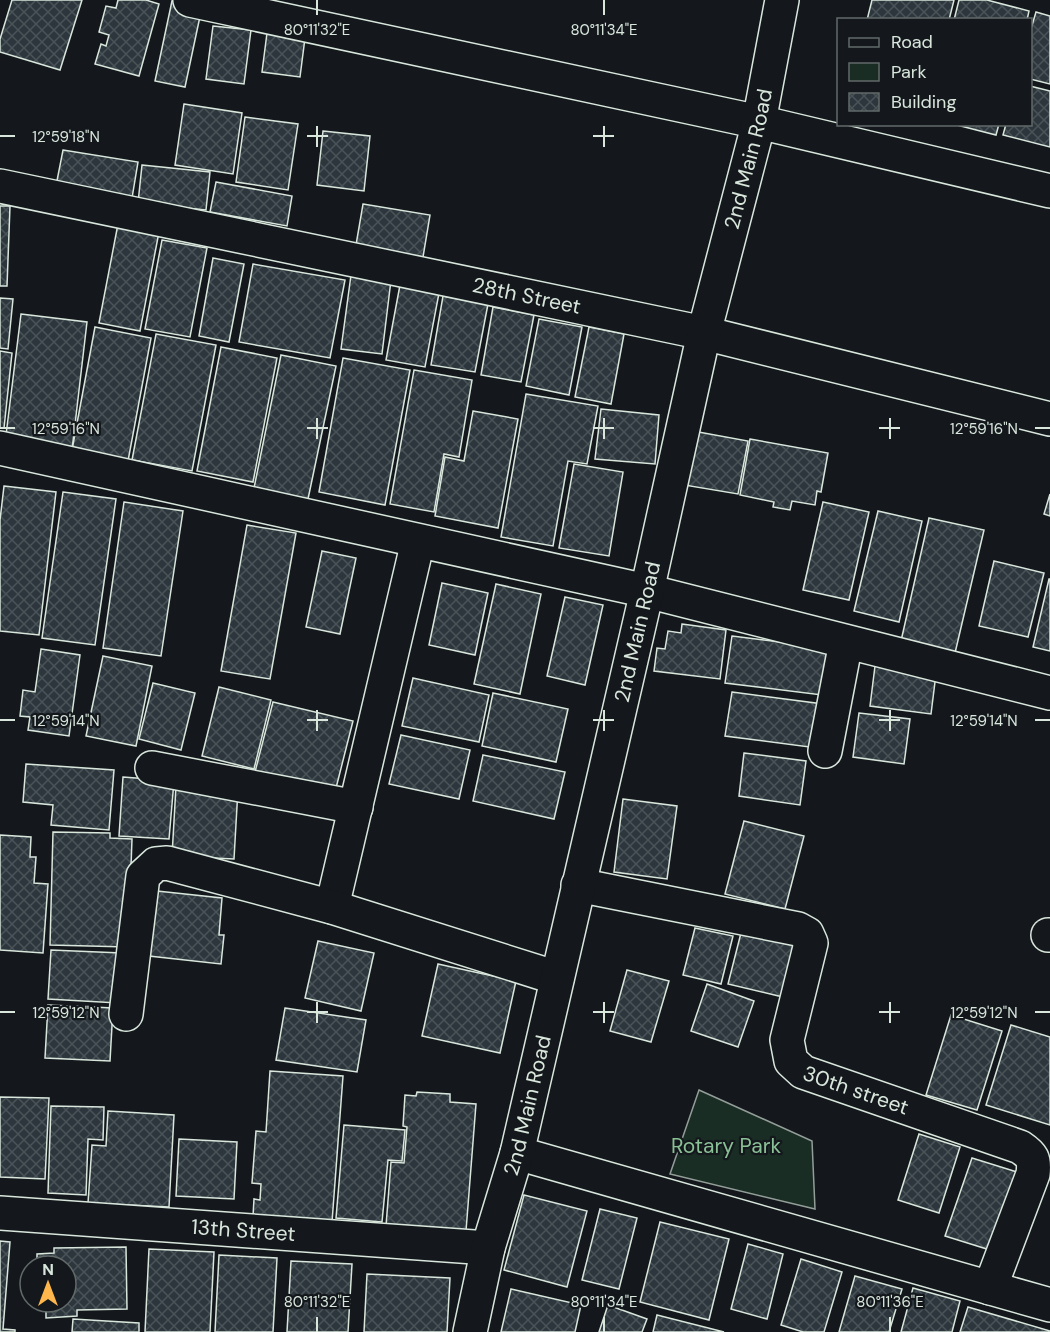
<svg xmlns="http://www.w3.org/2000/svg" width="1050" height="1332" font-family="'DM Sans',sans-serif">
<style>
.park{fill:#1a2d24;stroke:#939e99;stroke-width:1.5}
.building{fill:url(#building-cross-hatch);stroke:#d8e6dc;stroke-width:1.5}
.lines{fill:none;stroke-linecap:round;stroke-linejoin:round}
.minor-casing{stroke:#d8e6dc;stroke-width:36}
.minor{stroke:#14181c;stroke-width:33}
.ticks{fill:none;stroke:#d8e6dc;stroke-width:2}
.labels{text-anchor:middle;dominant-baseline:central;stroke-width:4.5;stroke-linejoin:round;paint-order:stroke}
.street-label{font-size:21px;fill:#d8e6dc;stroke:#14181c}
.park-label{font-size:21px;fill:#8ac095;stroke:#14181c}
.ticks-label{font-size:15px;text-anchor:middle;fill:#d8e6dc;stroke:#14181c;stroke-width:4.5;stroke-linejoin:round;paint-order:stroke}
</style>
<defs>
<pattern id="building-cross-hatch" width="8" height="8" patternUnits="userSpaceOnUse" patternTransform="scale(1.5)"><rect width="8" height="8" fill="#2c363c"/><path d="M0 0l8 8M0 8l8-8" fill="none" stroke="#4a5358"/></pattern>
</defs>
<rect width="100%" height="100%" fill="#14181c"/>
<!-- park -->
<path class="park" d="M699,1090L812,1141L815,1209L670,1174Z"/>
<!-- building -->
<g class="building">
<path d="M12,0H82L60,70L0,52V39Z"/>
<path d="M118,0H146L159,4L139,76L95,64L101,44L106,46L109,35L99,32L106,6L116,8Z"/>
<path d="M872,0H954L949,20H867Z"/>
<path d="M959,0H987L1029,11L1027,20H954Z"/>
<path d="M172,1L202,7L185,87L155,81Z"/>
<path d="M1036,12L1050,16V84L1030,79V32Z"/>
<path d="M213,26L251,30L244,84L206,79Z"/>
<path d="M267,33L305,38L300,77L262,72Z"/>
<path d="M1030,86L1050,91V147L1003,135L1006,124H1030Z"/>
<path d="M184,104L242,113L233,174L175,165Z"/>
<path d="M245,117L298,124L288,190L236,182Z"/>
<path d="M953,124H999L996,135Z"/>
<path d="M323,131L370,136L364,191L317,185Z"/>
<path d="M63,150L138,162L131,204L55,191Z"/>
<path d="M142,165L210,172L206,210L138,203Z"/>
<path d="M216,182L292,196L287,226L210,212Z"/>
<path d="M363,204L430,215L423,257L356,245Z"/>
<path d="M0,206H10L7,286H0Z"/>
<path d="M118,224L159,232L140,331L99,323Z"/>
<path d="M162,240L207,248L190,337L145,329Z"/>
<path d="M213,258L244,264L229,342L199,336Z"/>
<path d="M253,264L345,280L330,358L239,342Z"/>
<path d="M351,275L391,280L382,354L341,349Z"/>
<path d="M400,285L439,293L425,367L386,360Z"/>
<path d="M443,296L488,304L475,372L431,365Z"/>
<path d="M0,298L13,299L8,349L0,348Z"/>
<path d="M493,307L534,315L521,382L481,375Z"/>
<path d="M21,314L87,322L72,450L5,443Z"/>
<path d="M539,319L582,327L569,395L526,386Z"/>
<path d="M95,327L151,338L128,461L72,450Z"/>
<path d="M589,327L624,334L611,404L575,397Z"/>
<path d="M156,334L216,345L192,471L132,460Z"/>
<path d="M221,347L277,358L253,482L197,471Z"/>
<path d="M0,351L12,353L4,428H0Z"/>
<path d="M281,355L336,366L308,499L254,488Z"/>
<path d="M343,358L410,370L385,505L319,492Z"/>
<path d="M414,370L472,380L459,457L444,454L434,512L390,504Z"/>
<path d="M526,394L598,406L587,464L568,461L553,546L501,537Z"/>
<path d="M601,409L659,415L655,464L595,459Z"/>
<path d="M473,411L518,419L498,528L435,516L445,457L464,461Z"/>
<path d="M693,431L748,441L738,494L684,485Z"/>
<path d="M750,439L828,453L821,492L817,491L815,505L792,501L790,510L773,507L774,502L740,495Z"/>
<path d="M574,464L623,472L609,556L559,548Z"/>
<path d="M4,486L56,492L39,635L0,631V520Z"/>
<path d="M63,492L116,499L95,645L42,638Z"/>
<path d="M1050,494V516L1044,514Z"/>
<path d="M124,502L183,511L161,656L103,648Z"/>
<path d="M823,502L869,512L849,600L803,590Z"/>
<path d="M878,511L922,521L899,622L854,611Z"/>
<path d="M929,518L984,530L955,653L901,641Z"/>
<path d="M247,525L296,533L270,679L221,671Z"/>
<path d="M322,551L356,558L340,634L306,627Z"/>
<path d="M994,561L1044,573L1028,637L979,626Z"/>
<path d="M1049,579H1050V651L1033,647Z"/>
<path d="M442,583L488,593L475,655L429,645Z"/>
<path d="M496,584L541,594L520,694L474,684Z"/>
<path d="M565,597L603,605L585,685L547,676Z"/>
<path d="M682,624L726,630L720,679L654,671L657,648L665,649L668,631L681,633Z"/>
<path d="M732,636L837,649L830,696L725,683Z"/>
<path d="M41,649L80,655L69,736L28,730L30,717L20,716L23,690L35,692Z"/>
<path d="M103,656L152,666L136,746L86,736Z"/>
<path d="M875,666L936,674L931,714L870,706Z"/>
<path d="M413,678L489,695L479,742L402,726Z"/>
<path d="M153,683L195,693L181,750L139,739Z"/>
<path d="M219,687L271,700L254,769L202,756Z"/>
<path d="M732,692L823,704L817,748L725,736Z"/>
<path d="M493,693L568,709L556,762L482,746Z"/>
<path d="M273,702L353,721L335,792L255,772Z"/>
<path d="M859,713L910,719L904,764L853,757Z"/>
<path d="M401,735L470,750L459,799L389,784Z"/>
<path d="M744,753L806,761L800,805L739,796Z"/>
<path d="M483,755L565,772L554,819L473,801Z"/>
<path d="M26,764L114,770L109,830L51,825L53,805L23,802Z"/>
<path d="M123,777L174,781L169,839L119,836Z"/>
<path d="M176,786L238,789L234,859L172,856Z"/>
<path d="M623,799L677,806L667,879L614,872Z"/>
<path d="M744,821L804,836L785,909L725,894Z"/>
<path d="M53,832L110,833V838L132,839L128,947L50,945Z"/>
<path d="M0,835L31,837L30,857H36L34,883L48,884L43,953L0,950Z"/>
<path d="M157,891L222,898L219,935H224L221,964L140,955L144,915L155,917Z"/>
<path d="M695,928L733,936L721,984L683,975Z"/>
<path d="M742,929L797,943L783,997L728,984Z"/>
<path d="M318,941L374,953L361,1011L305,998Z"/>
<path d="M51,950L121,953L118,1003L48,999Z"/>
<path d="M438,964L516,981L500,1053L422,1036Z"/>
<path d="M627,970L669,981L651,1042L610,1031Z"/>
<path d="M707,984L754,1001L738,1047L691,1031Z"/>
<path d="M48,1005L113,1008L110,1061L45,1058Z"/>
<path d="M285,1008L366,1020L357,1072L276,1060Z"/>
<path d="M951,1015L1002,1031L977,1110L926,1095Z"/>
<path d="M1011,1025L1050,1037V1125L986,1105Z"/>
<path d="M270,1071L343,1076L332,1222L253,1216L254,1199L260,1200L261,1184L252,1183L256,1131L266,1132Z"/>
<path d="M417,1092L450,1094V1102L476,1104L466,1231L386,1226L391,1162L404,1163L407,1127L403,1126L405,1095L416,1096Z"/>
<path d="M0,1097L49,1098L45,1179L0,1177Z"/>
<path d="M51,1106L104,1107L103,1140L88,1139L86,1195L48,1193Z"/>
<path d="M108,1111L174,1115L169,1207L88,1203L92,1145L106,1146Z"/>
<path d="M344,1125L405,1130L402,1161L388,1160L382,1222L336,1218Z"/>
<path d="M919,1134L960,1147L939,1213L898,1200Z"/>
<path d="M179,1139L237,1142L234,1199L176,1196Z"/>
<path d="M972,1158L1017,1172L990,1250L945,1236Z"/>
<path d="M524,1195L587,1211L567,1287L504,1270Z"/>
<path d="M600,1209L637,1218L619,1289L582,1280Z"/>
<path d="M660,1222L729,1239L709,1320L640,1302Z"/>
<path d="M0,1241L10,1242L3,1329L15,1330V1332H0Z"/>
<path d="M748,1244L783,1254L767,1319L731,1309Z"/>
<path d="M126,1247L127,1309L77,1310V1316L46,1318V1304H38V1302H66V1266H37V1254L54,1253V1248Z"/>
<path d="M149,1249L214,1252L210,1332H145Z"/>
<path d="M219,1255L277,1258L273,1332H215Z"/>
<path d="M801,1259L842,1272L824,1332H803L781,1325Z"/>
<path d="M291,1261L352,1264L348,1332H287Z"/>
<path d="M367,1274L450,1278L447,1332H364Z"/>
<path d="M855,1276L902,1289L889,1332H839Z"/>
<path d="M913,1288L960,1301L952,1332H901Z"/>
<path d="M511,1289L581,1305L575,1332H501Z"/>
<path d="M608,1305L647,1319L642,1332H599Z"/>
<path d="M968,1307L1050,1331V1332H960Z"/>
<path d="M657,1315L724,1332H653Z"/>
<path d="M73,1319L139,1323V1332H72Z"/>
</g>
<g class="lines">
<!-- minor casing -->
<g class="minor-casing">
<g id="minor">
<path d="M190,0L759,122L1050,191"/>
<path id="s1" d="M0,186L704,333L1050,419"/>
<path d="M0,448L647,591L1050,693"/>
<path d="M825,751L846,642"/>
<path d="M152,768L356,807"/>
<path id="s2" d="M578,885L798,929L807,934L811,943L787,1040L791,1061L803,1072L1020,1147C1032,1155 1035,1159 1033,1174L990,1288"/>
<path d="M332,907L418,541"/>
<path d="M1048,935H1050"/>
<path d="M126,1014L143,876L156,864L167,863L332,907L557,978"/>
<path d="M517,1153L1050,1305"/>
<path id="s3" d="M0,1213L488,1248"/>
<path id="s4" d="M470,1332L488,1248L517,1153L647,591L704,333L759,122L782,0"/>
</g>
</g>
<!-- minor -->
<use href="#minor" class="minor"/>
</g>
<!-- ticks -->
<path class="ticks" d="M317,0V15M604,0V15M317,126V147M604,126V147M0,136H15M307,136H328M593,136H614M317,418V439M604,418V439M890,418V439M0,428H15M307,428H328M593,428H614M879,428H900M1035,428H1050M317,710V731M604,710V731M890,710V731M0,720H15M307,720H328M593,720H614M879,720H900M1035,720H1050M317,1002V1023M604,1002V1023M890,1002V1023M0,1012H15M307,1012H328M593,1012H614M879,1012H900M1035,1012H1050M317,1317V1332M604,1317V1332M890,1317V1332"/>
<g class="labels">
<!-- street labels -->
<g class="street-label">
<text stroke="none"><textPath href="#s4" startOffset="1206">2nd Main Road</textPath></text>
<text stroke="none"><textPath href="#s1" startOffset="538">28th Street</textPath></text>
<text stroke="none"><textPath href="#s4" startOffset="720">2nd Main Road</textPath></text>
<text stroke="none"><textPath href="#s2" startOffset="438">30th street</textPath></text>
<text stroke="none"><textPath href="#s4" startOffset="234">2nd Main Road</textPath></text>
<text stroke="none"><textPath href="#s3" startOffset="244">13th Street</textPath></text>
</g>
<!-- park labels -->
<g class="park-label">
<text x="726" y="1146">Rotary Park</text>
</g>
</g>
<g class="ticks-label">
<text x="317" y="35">80°11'32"E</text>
<text x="604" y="35">80°11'34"E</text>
<text x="66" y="142">12°59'18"N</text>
<text x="66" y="434">12°59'16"N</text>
<text x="984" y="434">12°59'16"N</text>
<text x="66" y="726">12°59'14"N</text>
<text x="984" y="726">12°59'14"N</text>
<text x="66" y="1018">12°59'12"N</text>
<text x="984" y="1018">12°59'12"N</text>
<text x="317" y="1307">80°11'32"E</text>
<text x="604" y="1307">80°11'34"E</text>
<text x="890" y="1307">80°11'36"E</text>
</g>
<!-- legend -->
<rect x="837" y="18" width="195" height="108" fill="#14181c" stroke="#626a69" stroke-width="1.5"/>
<rect x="849" y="38" width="30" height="9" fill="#14181c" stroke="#626a69" stroke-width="1.5"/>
<text x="891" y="48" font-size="18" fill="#d8e6dc">Road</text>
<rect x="849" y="63" width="30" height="18" fill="#1a2d24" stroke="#626a69" stroke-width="1.5"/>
<text x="891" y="78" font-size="18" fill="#d8e6dc">Park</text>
<rect x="849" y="93" width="30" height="18" fill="url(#building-cross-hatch)" stroke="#626a69" stroke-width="1.5"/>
<text x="891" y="108" font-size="18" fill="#d8e6dc">Building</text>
<!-- north arrow -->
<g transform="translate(48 1284)"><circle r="28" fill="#14181c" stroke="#626a69" stroke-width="1.5"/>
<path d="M0-4.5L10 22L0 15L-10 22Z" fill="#ffb74d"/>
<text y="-9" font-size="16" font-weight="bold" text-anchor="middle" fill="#d8e6dc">N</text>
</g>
</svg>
